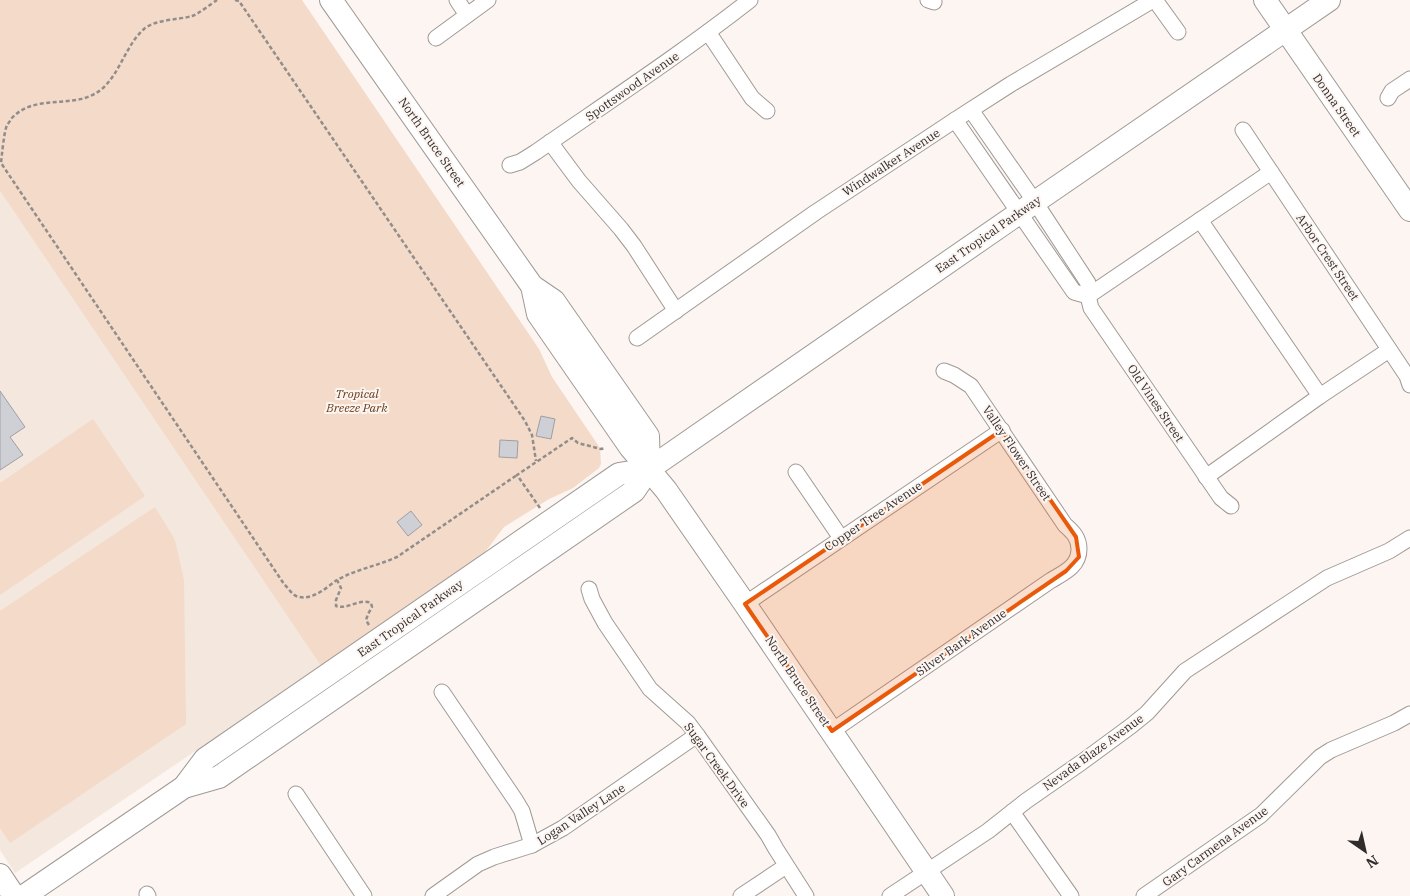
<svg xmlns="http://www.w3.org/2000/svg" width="1410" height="896" font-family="'IBM Plex Serif',serif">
<rect width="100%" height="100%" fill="#fcf5f1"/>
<polygon fill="#f4e7de" points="0,191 321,666 15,873 0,850"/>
<g fill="#f3dac9">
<polygon points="0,0 302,0 539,349 552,377 600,448 601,464 599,468 573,488 549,499 504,527 485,552 321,666 0,191"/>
<polygon points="93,419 145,496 0,595 0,483"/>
<polygon points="155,507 175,540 184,580 186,724 10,843 0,828 0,611"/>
</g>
<g fill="#ced0d6" stroke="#9d9fa5">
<polygon points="0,391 25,427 10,437 23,455 0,470"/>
<polygon points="541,416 555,419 551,439 536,436"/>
<polygon points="500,440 518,441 517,458 499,457"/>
<polygon points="411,511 422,525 408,536 397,522"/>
</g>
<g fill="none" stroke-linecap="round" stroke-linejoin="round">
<defs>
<g id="street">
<polyline points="457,0 467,15"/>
<polyline points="928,0 934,2"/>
<polyline points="1155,0 1178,32"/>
<polyline points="708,32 752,98 767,111"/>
<polyline points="436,38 488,0"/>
<polyline points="1388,98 1392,91 1410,79"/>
<polyline points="971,110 1035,202 1088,283 1088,296 1091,308 1221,498 1231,506"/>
<polyline points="955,120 1074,292 1088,296"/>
<polyline points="1243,130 1407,376 1410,385"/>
<polyline points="550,142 579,181 621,229 634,246 676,311"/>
<path d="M510 165 520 162 536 152C608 102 681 54 750 0"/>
<polyline points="1200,220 1320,396"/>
<polyline points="1088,296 1271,172"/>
<polyline points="637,338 816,212 955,120 1011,84 1153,0"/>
<polyline points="796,472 841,538"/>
<polyline points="1206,477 1320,396 1389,350"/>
<polyline points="589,589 592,599 605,623 650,689 688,723 697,735 768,835 776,849 806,896"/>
<polyline points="745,604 1002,430"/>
<polyline points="442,692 516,801 522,811 532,845"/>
<path d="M832 731 1050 581C1063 573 1079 567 1079 549 1079 538 1073 532 1065 525L971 386 954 375 944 371"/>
<polyline points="296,794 364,896"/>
<polyline points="1012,812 1071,896"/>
<polyline points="147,894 148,896"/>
<polyline points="433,896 478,864 494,857 532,845 563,828 697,735"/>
<polyline points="741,896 786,866"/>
<polyline points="890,896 988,831 1026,801 1082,762 1131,726 1147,713 1185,671 1327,578 1389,551 1410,538"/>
<polyline points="1144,896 1261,815 1320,757 1331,750 1394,723 1410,714"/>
</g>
<g id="secondary">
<polyline points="331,0 532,286 554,301 648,436 649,469"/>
<polyline points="1265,0 1410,210"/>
<polyline points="532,286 538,314 630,447 666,490 745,604 943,896"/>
<polyline points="184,787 205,759 619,474 649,469"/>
<polyline points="0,875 14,896"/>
<polyline points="24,896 184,787 219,777 634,491 649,469 1035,202 1329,0"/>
</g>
</defs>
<use href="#street" stroke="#a09a96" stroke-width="17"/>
<use href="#secondary" stroke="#a09a96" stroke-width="24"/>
<g stroke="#928d8b" stroke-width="2.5" stroke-dasharray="4 2.5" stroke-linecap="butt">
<path d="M217 0C211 4 197 15 192 16 178 20 156 19 144 29 126 45 121 71 103 88 76 112 36 91 11 119 11 120 7 125 7 125 4 132 2 154 1 163L284 584C288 588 292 594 296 596 311 602 326 588 337 580"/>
<polyline points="235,0 239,1 525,421 532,435 536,461"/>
<polyline points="540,508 517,475 572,438 578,443 601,449 605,448"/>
<path d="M369 625 366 620 368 614 372 607 371 603C359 598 348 610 336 606V600L341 588 337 580C357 569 377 566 397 557L517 475"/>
</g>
<use href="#street" stroke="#fff" stroke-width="15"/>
<use href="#secondary" stroke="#fff" stroke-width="22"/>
</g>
<path fill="#e8590c" fill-opacity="0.2" stroke="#e8590c" stroke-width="4" stroke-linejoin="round" d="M1002 430 1076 537 1079 557 1066 571 832 731 745 604Z"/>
<g text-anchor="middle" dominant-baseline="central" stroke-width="4" stroke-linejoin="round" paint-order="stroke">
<g font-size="12" fill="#2f2c2b" stroke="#fcf5f1">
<text transform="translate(632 86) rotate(-35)">Spottswood Avenue</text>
<text transform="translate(1337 105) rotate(55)">Donna Street</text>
<text transform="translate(432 142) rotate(55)">North Bruce Street</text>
<text transform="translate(891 162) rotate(-33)">Windwalker Avenue</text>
<text transform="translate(988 234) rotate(-35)">East Tropical Parkway</text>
<text transform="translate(1328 257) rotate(56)">Arbor Crest Street</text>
<text transform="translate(1156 403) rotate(56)">Old Vines Street</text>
<text transform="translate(1017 453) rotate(56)">Valley Flower Street</text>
<text transform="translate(873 516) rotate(-34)">Copper Tree Avenue</text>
<text transform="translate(410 618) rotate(-35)">East Tropical Parkway</text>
<text transform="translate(961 642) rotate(-35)">Silver Bark Avenue</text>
<text transform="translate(798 681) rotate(56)">North Bruce Street</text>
<text transform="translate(1093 752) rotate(-36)">Nevada Blaze Avenue</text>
<text transform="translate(717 765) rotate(54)">Sugar Creek Drive</text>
<text transform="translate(581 814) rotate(-33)">Logan Valley Lane</text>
<text transform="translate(1215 846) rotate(-36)">Gary Carmena Avenue</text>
</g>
<g font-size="12" font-style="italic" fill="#673b17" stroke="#fcf5f1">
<text x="357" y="393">Tropical<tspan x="357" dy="14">Breeze Park</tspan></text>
</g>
</g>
<g transform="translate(1365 851) rotate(146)" stroke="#fcf5f1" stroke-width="4" paint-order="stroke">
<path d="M0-4L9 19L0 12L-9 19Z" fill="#2f2c2b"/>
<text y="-8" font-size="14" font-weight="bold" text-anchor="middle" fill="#2f2c2b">N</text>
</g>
</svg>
